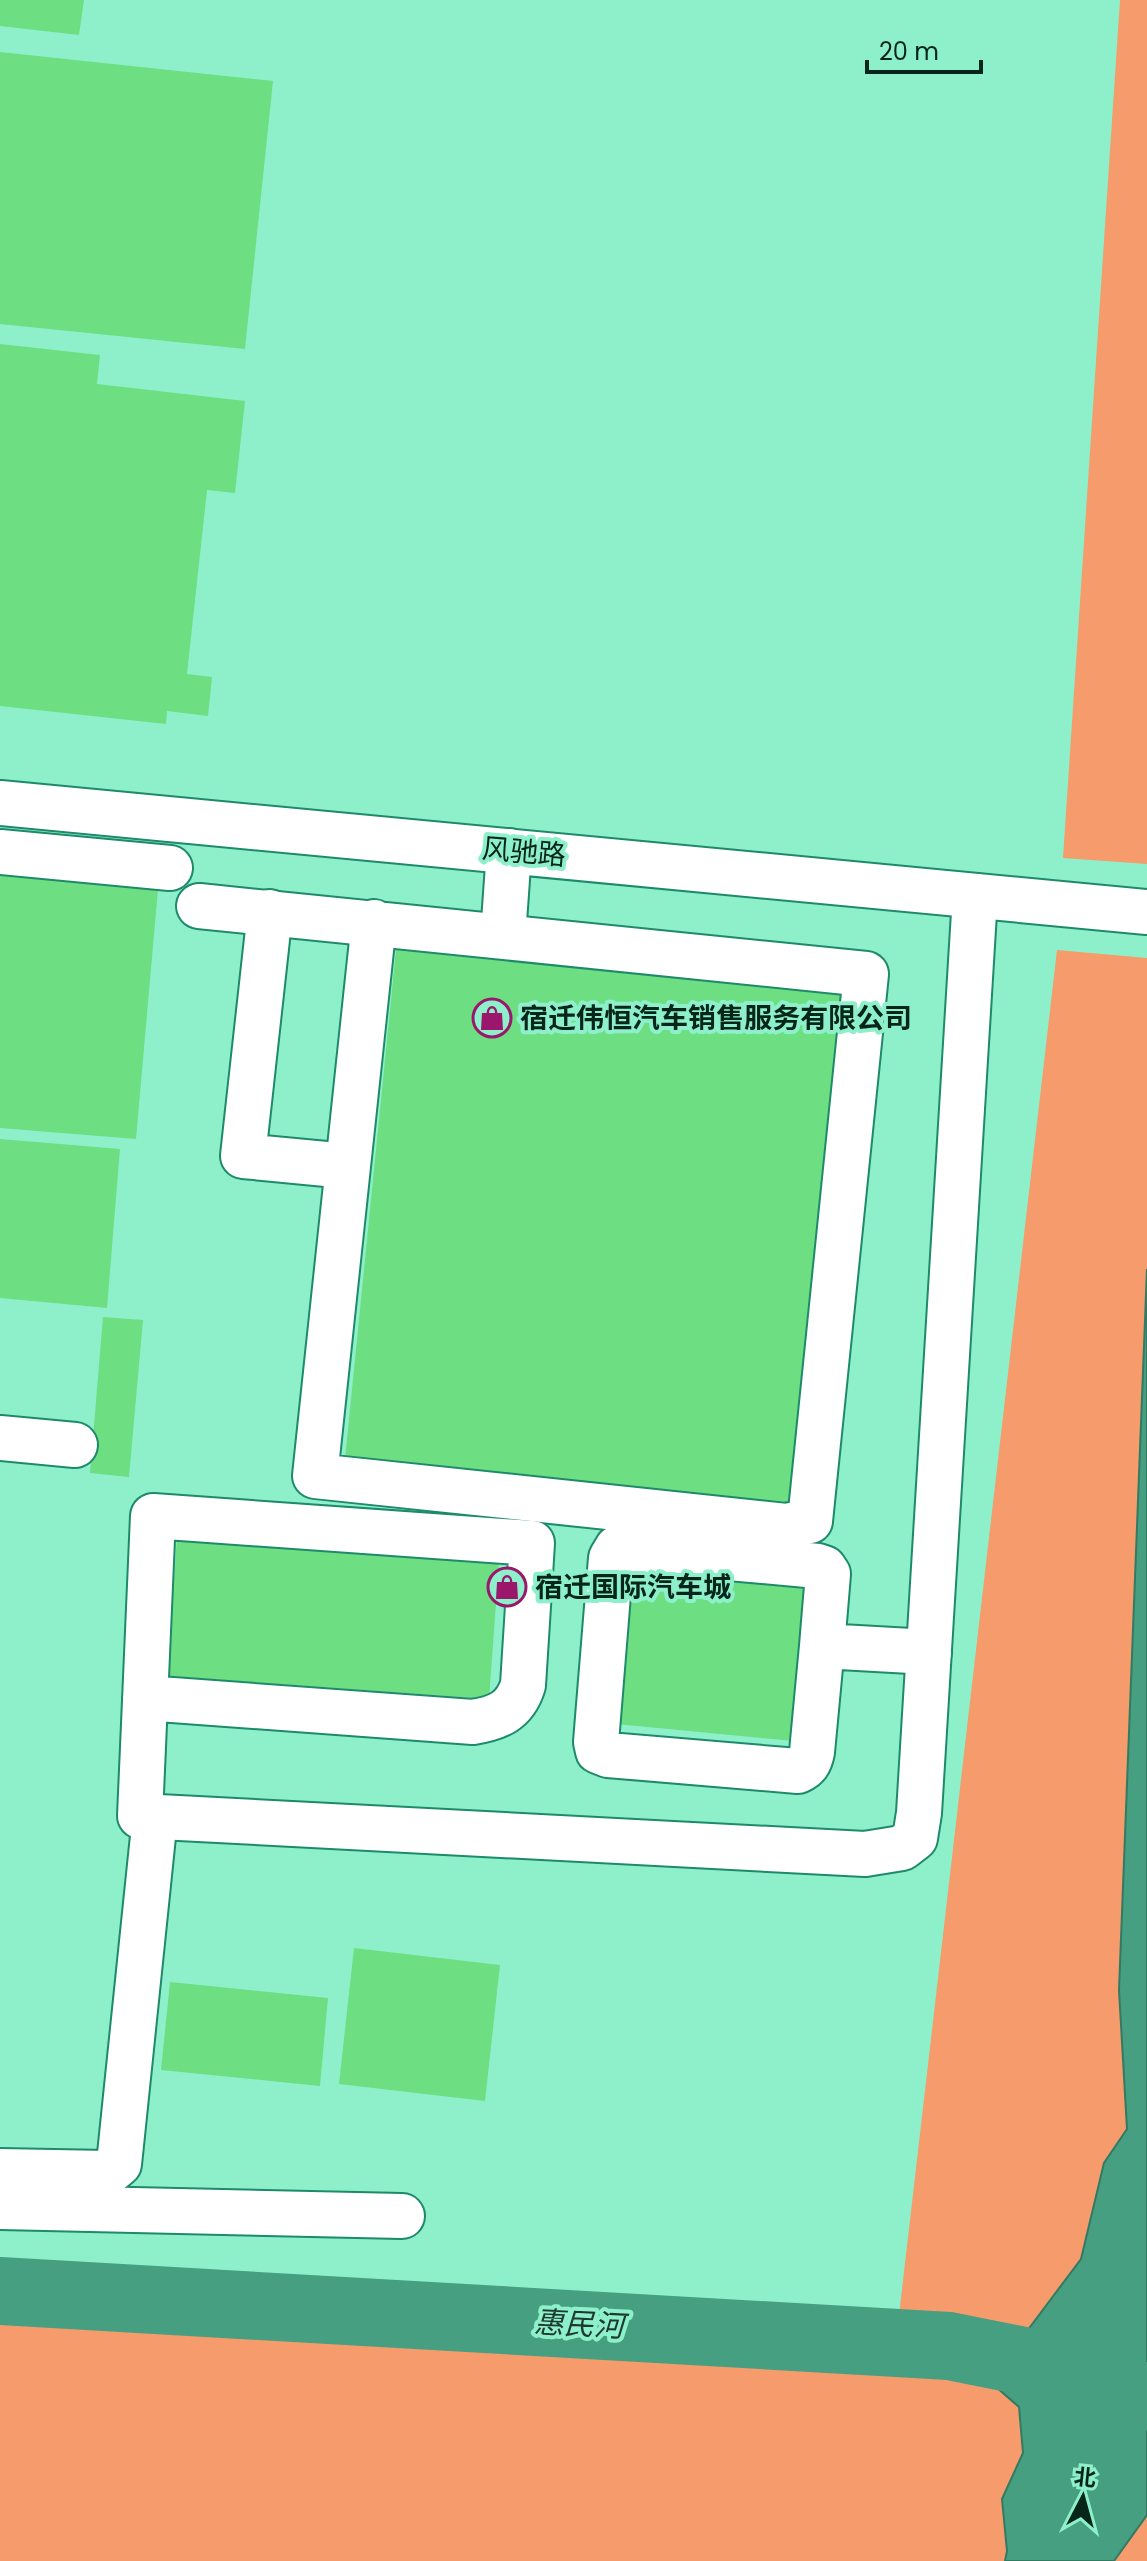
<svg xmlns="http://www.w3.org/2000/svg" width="1147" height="2561" font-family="Poppins,'Noto Sans SC',sans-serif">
<rect width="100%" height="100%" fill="#8ef0cb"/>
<g fill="#f69b6c">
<polygon points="1120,0 1147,0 1147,864 1063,858"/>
<polygon points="1057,950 1147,958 1147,2561 0,2561 0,2318 893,2367"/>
</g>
<polygon fill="#459f80" stroke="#327b62" stroke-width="2" points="1147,1269 1147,2515 1114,2561 1005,2561 1007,2551 1002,2499 1023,2453 1019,2407 949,2346 1027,2331 1081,2259 1104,2163 1127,2129 1119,1990"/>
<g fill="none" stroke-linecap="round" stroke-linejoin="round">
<polyline stroke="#459f80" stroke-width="68" points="0,2291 949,2346 1024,2361 1059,2373 1115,2401 1147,2396"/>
</g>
<g fill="#6dde81">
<polygon points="0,0 84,0 79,35 0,26"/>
<polygon points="0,52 273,81 245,349 0,324"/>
<polygon points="0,344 100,355 97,384 245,401 235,493 207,490 187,674 212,677 208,716 167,711 166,724 0,706"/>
<polygon points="0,864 159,878 136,1139 0,1128"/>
<polygon points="397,940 844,985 792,1504 345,1459"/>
<polygon points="0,1139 120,1149 107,1308 0,1298"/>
<polygon points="103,1317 143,1320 129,1477 90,1473"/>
<polygon points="177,1538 499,1562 489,1699 167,1676"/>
<polygon points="630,1558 807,1572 793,1741 616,1724"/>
<polygon points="354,1948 500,1965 485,2101 339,2084"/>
<polygon points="170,1982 328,1998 320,2086 161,2070"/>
</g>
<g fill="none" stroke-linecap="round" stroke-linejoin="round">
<defs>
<g id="minor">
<polyline points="0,803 1147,912"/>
<polyline points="0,852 170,868"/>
<polyline points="199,906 866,974 810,1521 786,1526 315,1476 374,922"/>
<polyline points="270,912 243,1156 347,1166"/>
<polyline points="503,936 509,851"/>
<polyline points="0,1438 75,1445"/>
<path d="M822 1646 812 1752C810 1762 807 1767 798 1771L608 1755 598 1751 596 1742 611 1558 617 1548 818 1566 824 1568 828 1574 822 1646 929 1652"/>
<path d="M145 1698 473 1722C498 1718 515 1711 523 1685L532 1543 153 1516 140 1816 865 1854 902 1848 915 1838 919 1813 975 896"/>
<polyline points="0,2171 108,2173 119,2164 155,1817"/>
<polyline points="0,2207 402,2216"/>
</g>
</defs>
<use href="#minor" stroke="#1d8a6a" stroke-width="48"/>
<use href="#minor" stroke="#fff" stroke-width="44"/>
</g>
<defs>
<symbol id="shop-ring" viewBox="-11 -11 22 22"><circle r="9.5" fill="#8ef0cb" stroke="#9a176b" stroke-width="1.5"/><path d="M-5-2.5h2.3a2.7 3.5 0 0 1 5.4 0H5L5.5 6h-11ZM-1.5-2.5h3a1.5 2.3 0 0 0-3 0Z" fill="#9a176b"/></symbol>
</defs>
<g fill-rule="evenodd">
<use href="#shop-ring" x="470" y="996" width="44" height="44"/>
<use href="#shop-ring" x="485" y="1565" width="44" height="44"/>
</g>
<g text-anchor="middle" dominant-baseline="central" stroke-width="8" stroke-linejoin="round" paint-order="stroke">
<g font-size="28" fill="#06261c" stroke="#8ef0cb">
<text transform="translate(524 852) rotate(5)">风驰路</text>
</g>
<g font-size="28" font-weight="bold" fill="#06261c" stroke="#8ef0cb" text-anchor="start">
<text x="520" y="1018">宿迁伟恒汽车销售服务有限公司</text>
<text x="535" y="1587">宿迁国际汽车城</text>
</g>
<g font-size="30" font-style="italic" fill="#1e3a30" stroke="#8ef0cb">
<text transform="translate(579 2324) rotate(3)">惠民河</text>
</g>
</g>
<g transform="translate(1083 2497) rotate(6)" stroke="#8ef0cb" stroke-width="6" paint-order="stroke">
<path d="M0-6L14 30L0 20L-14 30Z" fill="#06261c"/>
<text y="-12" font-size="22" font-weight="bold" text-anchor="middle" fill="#06261c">北</text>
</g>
<path d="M867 60v12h114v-12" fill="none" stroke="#06261c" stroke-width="4"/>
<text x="879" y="60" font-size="24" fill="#06261c" stroke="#8ef0cb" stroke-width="6" paint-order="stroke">20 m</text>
</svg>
